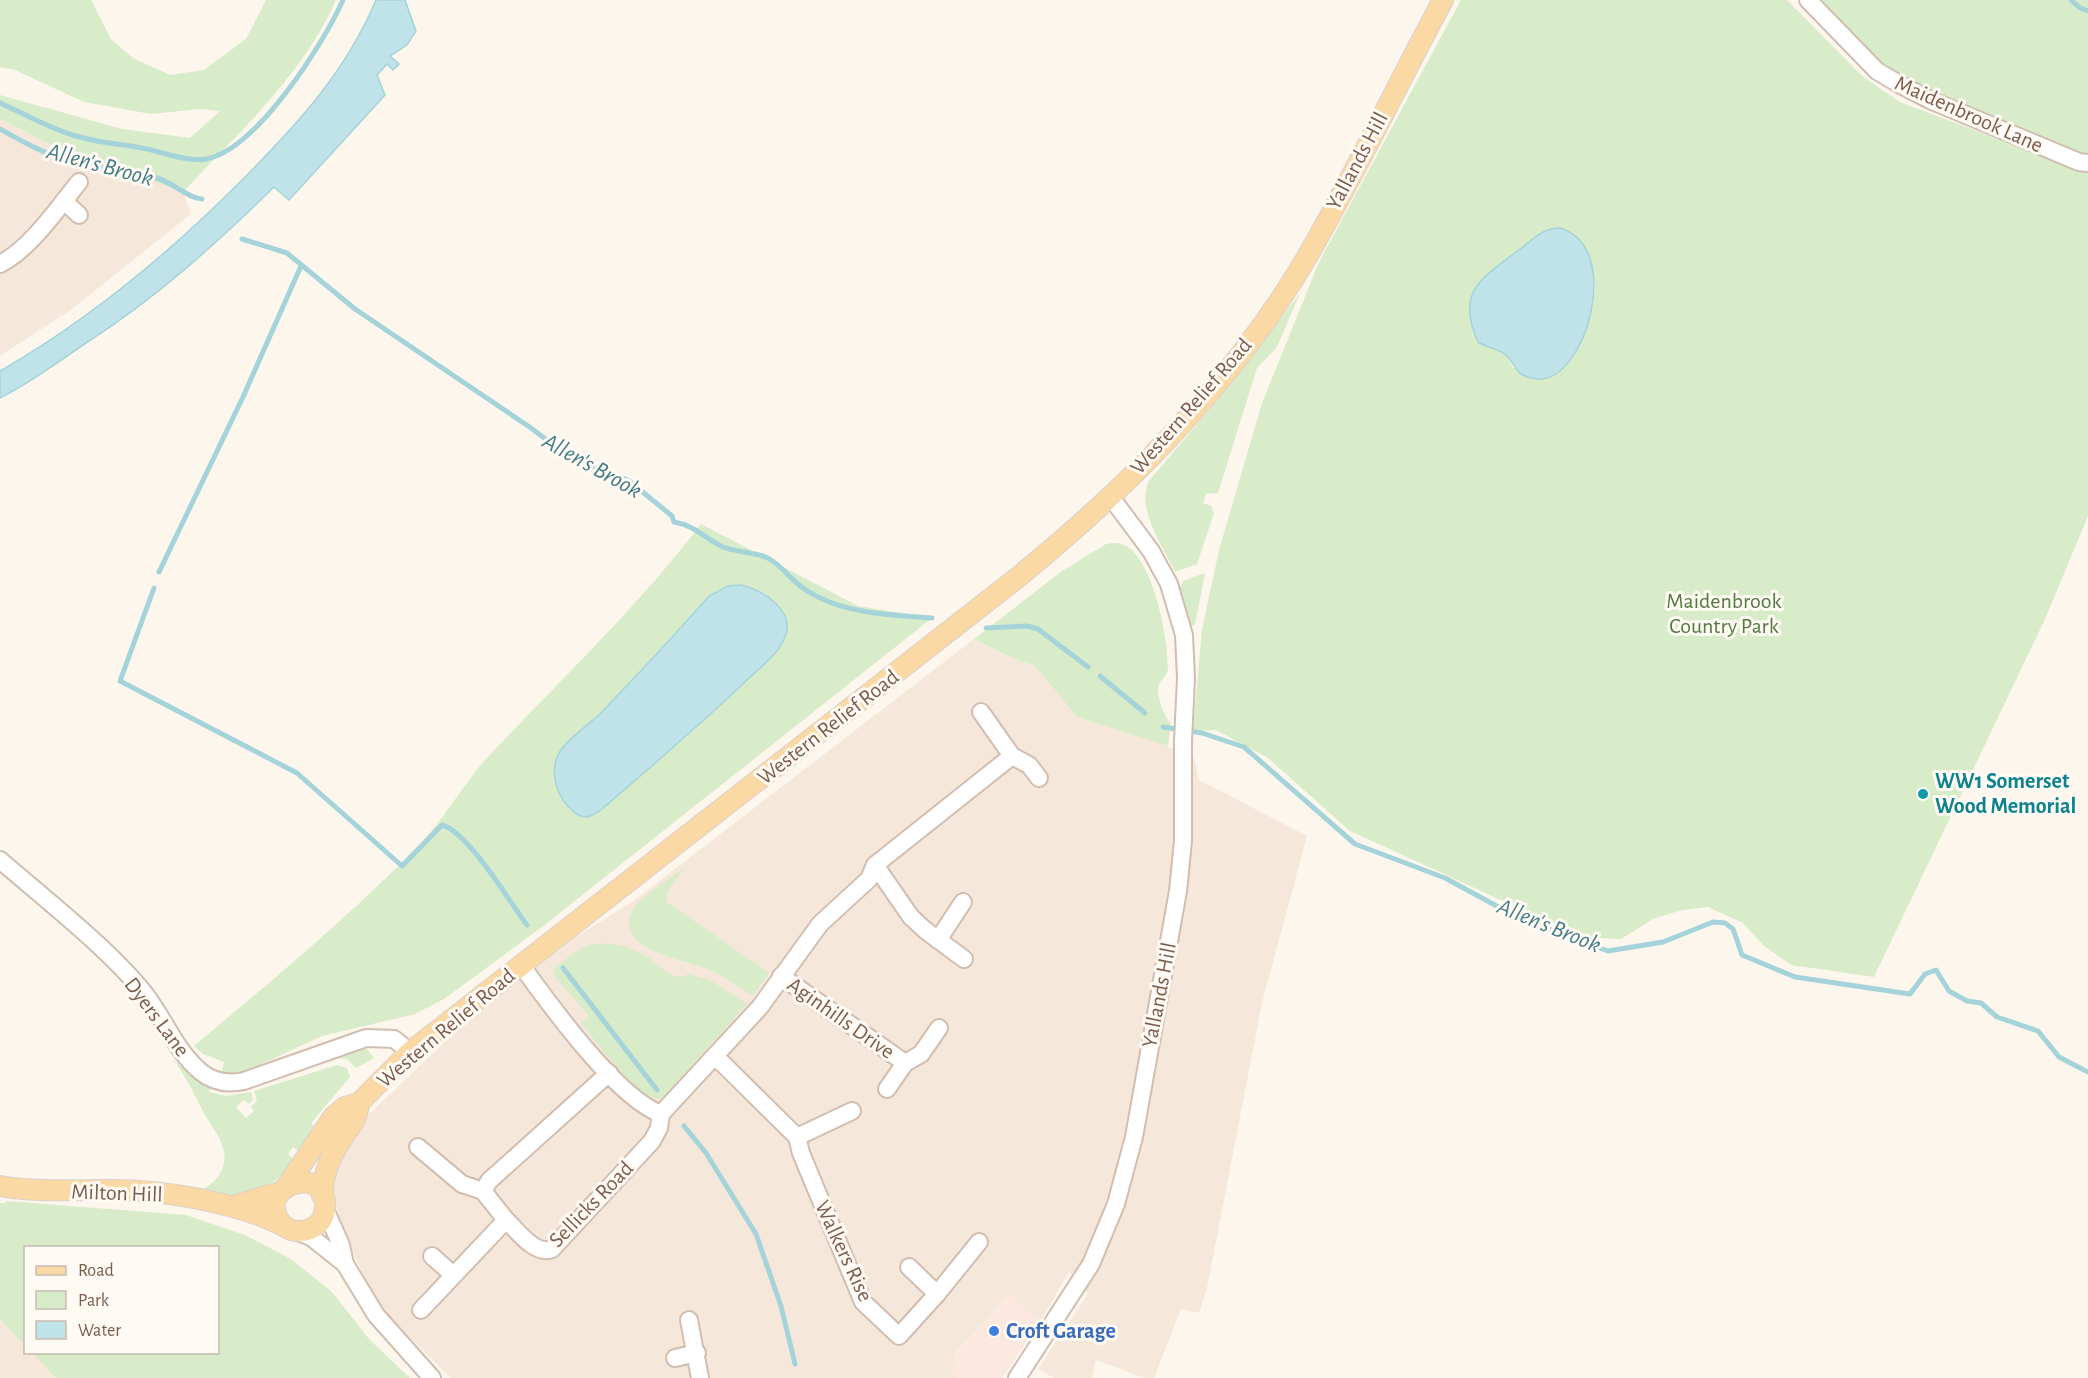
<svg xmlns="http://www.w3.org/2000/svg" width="2088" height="1378" font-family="'Alegreya Sans',sans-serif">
<rect width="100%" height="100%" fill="#fdf6ec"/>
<g fill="#f5e8da">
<polygon points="0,119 55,147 183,192 191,214 72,309 0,356"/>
<polygon points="974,639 1017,660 1034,665 1077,717 1162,744 1194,758 1199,780 1307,836 1262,1003 1207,1288 1199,1313 1181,1309 1154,1378 1144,1378 1096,1360 1092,1378 1054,1378 1038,1369 1088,1294 1069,1272 1040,1322 1009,1295 954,1355 959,1363 950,1372 956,1378 451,1378 383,1311 359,1266 343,1229 332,1191 335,1168 362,1121 472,1016 577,936 632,902"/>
<polygon points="0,1319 25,1346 26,1352 32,1353 56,1378 0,1378"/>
</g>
<polygon fill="#fde8e0" points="1010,1294 1040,1322 1002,1378 956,1378 950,1372 959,1363 954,1356"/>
<g fill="#d8ecc9" fill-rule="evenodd">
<path d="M0 0H91L111 39 133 58 170 75 204 70 246 39 266 0H336C303 75 238 133 183 192L55 147 0 119V95L122 129 190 138 220 111 200 109 151 114 84 102 15 70 0 67Z"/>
<path d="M1461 0H1787L1862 76 1900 102 2088 173V516L2045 619 1874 977 1791 965 1763 945 1743 923 1708 907 1682 910 1653 919 1621 939 1598 938 1551 923 1350 831 1268 758 1216 730 1193 731 1202 630 1219 550 1262 403 1319 262ZM1529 241 1582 243C1607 284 1591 329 1565 366L1513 368 1505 353 1478 342 1472 328 1470 306Z"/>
<polygon points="1820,0 2088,0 2088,156 1926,92 1887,70 1854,39"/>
<path d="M1300 293 1277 347 1257 368 1218 493 1206 494 1203 503 1211 506 1214 513 1197 564 1175 572C1163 546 1137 511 1148 482L1228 388Z"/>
<path d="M701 524 858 606 932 618 542 927 444 999 415 1014 322 1036 240 1074 222 1072 224 1062 203 1054 194 1046C270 982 348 918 417 847 445 819 462 785 487 758 559 681 637 608 701 524ZM700 607 745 682 691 733 602 809C593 816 585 821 574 812 558 799 549 775 558 755 563 743 589 724 600 714 633 679 665 642 700 607Z"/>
<path d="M1106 544C1112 543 1118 542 1124 545 1154 559 1168 639 1168 669 1167 678 1158 680 1158 689 1158 699 1164 717 1171 723L1168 746 1077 717 1034 665 1017 660 974 639 1062 571Z"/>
<polygon points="1202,574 1205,574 1195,624 1191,627 1180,588 1183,581"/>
<path d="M685 867 667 892V902L769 973 753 996C737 986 723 975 705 968 685 960 613 950 632 911 640 896 671 878 685 867Z"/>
<path d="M594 944C616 942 635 948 653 961 663 969 668 976 682 977L688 974 710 980 747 1004 662 1099C639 1102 596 1041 581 1023L589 1016 556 978 553 969 581 948Z"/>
<polygon points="362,1049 367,1049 374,1058 356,1068 347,1059 331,1058"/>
<path d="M172 1058 189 1074 211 1085 209 1092 225 1096 251 1092 253 1100 249 1104 244 1100 236 1107 246 1118 254 1111 251 1107 257 1100 254 1091 337 1065 347 1068 350 1077 311 1123 318 1130 302 1153 293 1147 288 1154 296 1161C271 1192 236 1201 197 1191 215 1186 229 1168 223 1148 220 1136 211 1125 205 1115 194 1094 186 1076 172 1058Z"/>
<polygon points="6,1201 186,1215 245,1235 291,1259 332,1292 369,1339 410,1378 56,1378 32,1353 218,1352 218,1248 26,1248 25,1346 0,1319 0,1203 6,1203"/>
</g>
<g fill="#bfe3e8" stroke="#a5d3da" stroke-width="1.5">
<path d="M376 0H405L416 31 407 45 390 56 399 64 393 70 387 64 377 75 385 95 289 200 274 187C217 243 156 298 89 341 59 361 32 382 0 398V371C89 320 166 256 238 184 294 128 345 74 376 0Z"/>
<path d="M1560 228C1624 247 1586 382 1538 379 1511 377 1517 361 1503 353 1495 348 1486 347 1478 342 1454 289 1485 277 1520 249 1534 239 1542 228 1560 228Z"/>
<path d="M741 585C762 590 796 610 785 637 779 654 758 669 746 681 699 726 651 767 602 809 593 816 585 821 574 812 558 799 549 775 558 755 563 743 589 724 600 714 637 675 674 636 709 596L728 586Z"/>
</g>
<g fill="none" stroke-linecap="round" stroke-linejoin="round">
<g stroke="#a5d3da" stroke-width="5">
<polyline points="2071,0 2080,8 2088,11"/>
<path d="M0 103C25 114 49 128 76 136 98 143 124 144 147 149 165 153 188 162 206 159 256 150 323 45 343 0"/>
<path d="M0 129C23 142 46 155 71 161 100 168 129 171 157 178 174 183 187 198 202 199"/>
<path d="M242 239 287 253 355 309 531 428 570 458 628 480 672 516 674 522C695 525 705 539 723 547 736 552 750 552 763 556 778 561 790 579 803 588 840 614 889 615 932 618"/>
<polyline points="159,572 243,397 301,266"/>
<path d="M154 588 120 681 297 773 402 866 442 825C468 832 509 901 527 925"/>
<polyline points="986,628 1027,626 1038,629 1088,667"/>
<polyline points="1100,676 1145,713"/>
<polyline points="1163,727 1202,733 1244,747 1355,844 1445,878 1517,917 1608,951 1663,942 1713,922 1725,923 1733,929 1742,955 1795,977 1910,994 1925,974 1936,970 1949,991 1967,1001 1981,1003 1997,1017 2038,1031 2059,1057 2088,1072"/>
<polyline points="563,968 657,1090"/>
<polyline points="684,1126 706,1153 756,1234 781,1306 795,1364"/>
</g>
<defs>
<g id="minor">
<polyline points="1808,0 1877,71 1899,84 1930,100 2079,162 2088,163"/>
<polyline points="64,201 79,215"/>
<path d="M0 264C30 249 58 208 79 182"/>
<polyline points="981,712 1012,756"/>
<path d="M0 860C45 899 108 948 145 994 165 1020 175 1050 201 1072 213 1082 229 1084 244 1081L366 1038 394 1039 410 1052"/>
<polyline points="875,865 911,917 925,930 964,959"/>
<polyline points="938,940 963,902"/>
<path d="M521 965C550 1005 617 1098 661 1114"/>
<polyline points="781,976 905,1063 921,1054 939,1028"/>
<polyline points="716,1057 797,1137 852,1111"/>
<polyline points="887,1089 905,1063"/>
<polyline points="797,1137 801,1153 863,1302 899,1336 937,1294 979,1242"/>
<polyline points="418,1147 462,1184 483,1191"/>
<polyline points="325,1209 341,1245 345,1264 376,1315 432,1378"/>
<path d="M506 1220C517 1230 535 1256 552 1249L652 1141 659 1128 661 1114 760 1007 820 924 869 879 875 865 1012 756 1029 765 1039 778"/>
<polyline points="298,1232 311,1237 345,1264"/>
<polyline points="432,1256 453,1275"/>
<polyline points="909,1267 937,1294"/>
<polyline points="421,1310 506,1220 483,1191 489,1181 609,1073"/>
<polyline points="689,1320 700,1378"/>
<polyline points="675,1358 697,1353"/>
<polyline points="1017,1378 1091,1264 1116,1204 1134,1137 1178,891 1183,841 1183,741 1186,678 1184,635 1169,584 1151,551 1110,496"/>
</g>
<g id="major">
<path d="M0 1186C35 1192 70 1190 105 1190 161 1189 242 1202 291 1230 307 1234 324 1226 325 1208 329 1160 246 1188 285 1227"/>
<path d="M287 1186 334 1116 345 1107 359 1103 410 1052 1012 582C1125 491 1233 383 1307 257 1355 174 1397 85 1443 0"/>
<path d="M322 1195C323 1176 328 1161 338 1145 347 1130 358 1121 359 1103"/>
<polyline points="233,1206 280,1192"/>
</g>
</defs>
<use href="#minor" stroke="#d1beb0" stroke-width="20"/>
<use href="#major" stroke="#dad1cd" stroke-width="22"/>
<use href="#minor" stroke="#fff" stroke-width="16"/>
<use href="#major" stroke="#fbd9a5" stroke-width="20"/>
</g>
<circle fill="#0f9aa8" stroke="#fffaf3" stroke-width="2" cx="1923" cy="794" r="6"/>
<circle fill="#3f7fe0" stroke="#fffaf3" stroke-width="2" cx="994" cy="1331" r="6"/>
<g text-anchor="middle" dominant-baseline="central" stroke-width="6" stroke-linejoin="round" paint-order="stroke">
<g font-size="22" fill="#7a5c4d" stroke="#fffaf3">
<text transform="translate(1969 114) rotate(24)">Maidenbrook Lane</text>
<text transform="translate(1357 161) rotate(-62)">Yallands Hill</text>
<text transform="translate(1191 406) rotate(-49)">Western Relief Road</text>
<text transform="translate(828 727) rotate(-38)">Western Relief Road</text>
<text transform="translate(1159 995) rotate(-79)">Yallands Hill</text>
<text transform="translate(157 1017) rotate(53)">Dyers Lane</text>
<text transform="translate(841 1018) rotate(35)">Aginhills Drive</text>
<text transform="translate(446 1028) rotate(-40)">Western Relief Road</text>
<text transform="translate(117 1193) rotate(2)">Milton Hill</text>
<text transform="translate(591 1204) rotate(-46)">Sellicks Road</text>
<text transform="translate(844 1251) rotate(65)">Walkers Rise</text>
</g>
<g font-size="22" fill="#537a41" stroke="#fffaf3">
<text x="1724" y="601">Maidenbrook<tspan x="1724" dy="25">Country Park</tspan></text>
</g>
<g font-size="22" font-weight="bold" fill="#0d838f" stroke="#fffaf3" text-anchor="start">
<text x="1935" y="781">WW1 Somerset<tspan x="1935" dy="25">Wood Memorial</tspan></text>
</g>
<g font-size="22" font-weight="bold" fill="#366cbe" stroke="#fffaf3" text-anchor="start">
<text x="1006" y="1331">Croft Garage</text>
</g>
<g font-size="24" font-style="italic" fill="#437c86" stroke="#fffaf3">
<text transform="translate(100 165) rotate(15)">Allen's Brook</text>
<text transform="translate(592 466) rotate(29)">Allen's Brook</text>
<text transform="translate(1549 926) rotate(22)">Allen's Brook</text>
</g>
</g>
<rect x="24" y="1246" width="195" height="108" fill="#fffaf3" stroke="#cabbb1" stroke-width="1.5"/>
<rect x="36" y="1266" width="30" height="9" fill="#fbd9a5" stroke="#cabbb1" stroke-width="1.5"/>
<text x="78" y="1276" font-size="18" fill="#7a5c4d">Road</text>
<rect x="36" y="1291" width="30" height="18" fill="#d8ecc9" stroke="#cabbb1" stroke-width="1.5"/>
<text x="78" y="1306" font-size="18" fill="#7a5c4d">Park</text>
<rect x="36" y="1321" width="30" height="18" fill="#bfe3e8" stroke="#cabbb1" stroke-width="1.5"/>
<text x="78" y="1336" font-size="18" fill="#7a5c4d">Water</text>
</svg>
